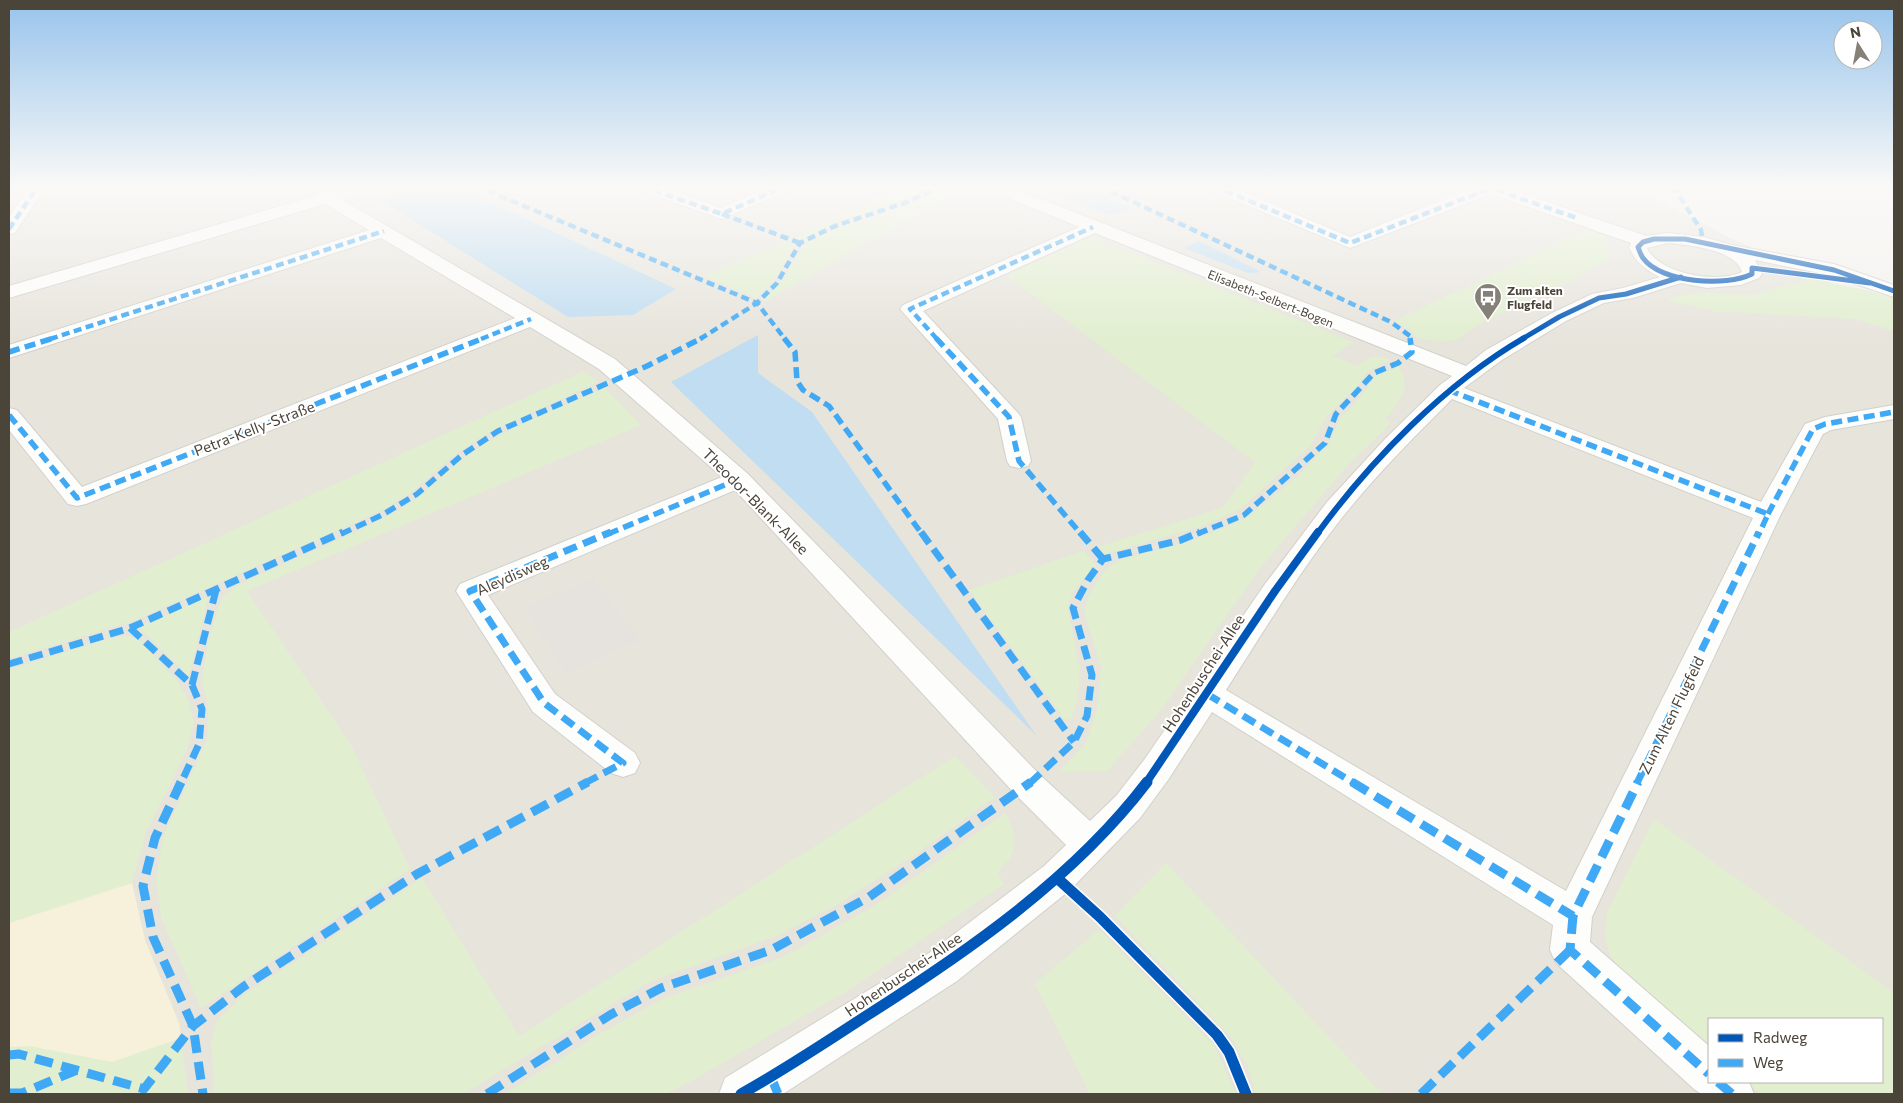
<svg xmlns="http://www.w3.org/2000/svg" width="1903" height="1103" font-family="Commissioner,sans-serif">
<rect width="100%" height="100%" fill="#f4f2ee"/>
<path fill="#e7e4dc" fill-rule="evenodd" d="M9 186H1632L1730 238 1882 305 1894 311V1094H9ZM1709 1019H1882V1082H1709Z"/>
<polygon fill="#e6e2de" points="593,578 640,640 567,674 524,608"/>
<g fill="#e1eecf">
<path d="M908 186H935C891 206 844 220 800 240L792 238Z"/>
<polygon points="948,186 966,187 764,302 762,300 780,284 805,244 838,227 874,217"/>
<polygon points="1632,186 1727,186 1723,189 1687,187 1659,199"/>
<path d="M1588 229 1607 237C1604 245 1609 252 1607 260L1572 280 1529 299 1476 326 1458 339 1445 342 1417 338 1409 329 1394 321Z"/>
<path d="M1091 237 1353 342 1333 356 1357 366C1370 358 1376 352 1390 360L1368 371 1357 387 1327 416 1310 446 1239 510 1203 526 1104 554 1098 547 1224 507 1255 462 1006 275Z"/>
<polygon points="785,241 796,244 774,280 756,298 704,276"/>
<polygon points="1806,278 1866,290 1894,298 1894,331 1855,319 1715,311 1666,300 1687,294 1700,293 1751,295 1771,290 1779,286 1807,282"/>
<path d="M1398 367C1413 384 1399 403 1386 418L1390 424 1346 467 1260 568 1160 711 1107 771H1059L1085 745 1097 710 1101 667 1084 612 1089 595 1105 570 1121 559 1192 541 1246 518 1298 476 1328 444 1340 418 1354 405 1377 374Z"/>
<polygon points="584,371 599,382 491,431 454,455 411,493 383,510 136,620 9,659 9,632"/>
<path d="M605 388 641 425 247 591 351 745 410 869 201 1008 162 920 156 879 163 837 207 740 208 704 201 681 209 638 221 600 232 589 248 580C296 558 346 538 393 513 420 499 441 475 465 457 507 427 557 408 605 388Z"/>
<polygon points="1084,551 1096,565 1072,593 1068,609 1080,669 1077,702 1071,720 1064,719 969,590"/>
<polygon points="209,596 189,676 138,627"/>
<polygon points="126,636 137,638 176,679 188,699 194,723 187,750 146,832 132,883 145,940 179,1023 188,1094 9,1094 9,670 110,638"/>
<polygon points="955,756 995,797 913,856 835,906 774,937 649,982 463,1094 213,1094 214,1080 211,1042 216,1022 245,994 422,878 519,1036"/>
<path d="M1005 813C1013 827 1019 843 1010 858 1006 864 1000 867 998 874L1004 884 847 991 686 1084 665 1094H505L599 1034 664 998 783 957 877 904Z"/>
<polygon points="1654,819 1894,993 1894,1094 1761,1094 1746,1082 1882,1082 1882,1019 1709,1019 1709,1051 1632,986 1611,957 1605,938 1607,913"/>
<polygon points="1166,863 1382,1094 1256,1094 1247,1064 1229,1035 1115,916"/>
<polygon points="1099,929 1214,1045 1236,1094 1090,1094 1035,984"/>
</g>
<polygon fill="#f7f0da" points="132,883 145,940 179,1023 181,1038 112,1062 29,1046 9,1047 9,923"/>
<g fill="#c0ddf1">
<polygon points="423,186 456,186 676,289 633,315 568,317 380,200"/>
<polygon points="1033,186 1083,186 1126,205 1130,207 1130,210 1108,215"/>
<polygon points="1199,241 1259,271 1257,273 1248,273 1184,248"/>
<polygon points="758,335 758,373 812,412 1036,735 671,382"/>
</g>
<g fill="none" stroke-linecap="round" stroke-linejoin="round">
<defs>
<g id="street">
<polygon points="30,186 46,186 15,233 9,234 9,217"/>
<path d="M316 186H332L333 191 348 186H375L373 189 341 199 615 359 748 474 1040 775 1090 821 1116 796 1144 760 1265 584 1327 502 1385 439 1440 385 1452 376 1095 233 923 311 1017 412 1021 417 1031 461 1028 466 1019 468 1010 466 1007 461 998 419 900 309 903 305 1079 227 986 189 984 186H1008L1466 366 1486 350 1552 313 1592 294 1623 288 1660 277C1645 270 1636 263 1629 247L1631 243 1491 194 1350 248 1208 189 1206 186H1229L1350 237 1477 186H1502L1646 236 1668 233 1704 237 1731 245 1834 264 1894 285V297L1829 275 1755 260 1762 274 1759 278 1741 285 1707 288 1681 283 1633 298 1604 303 1566 321 1502 360 1464 388 1761 502 1805 424 1825 417 1894 405V419L1831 430 1823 434 1781 514 1592 917 1590 942 1709 1046V1082H1749L1754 1094H1701L1694 1089 1556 963 1550 950 1553 925 1212 712 1168 780 1140 818 1070 890 957 981 783 1094H719L725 1078 929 953 1044 866 1066 845 1016 795 735 490 488 595 555 694 635 753 640 763 635 773 623 777 611 773 533 712 456 591 460 584 722 477 599 369 530 327 86 504 77 506 68 504 9 430V408L17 410 82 487 515 318 381 238 9 358V345L369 230 325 204 9 298V286L318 195ZM1668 243C1688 245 1735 249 1742 272 1718 284 1659 274 1647 248ZM1452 399 1753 518 1566 891 1226 690C1264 631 1301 569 1345 514 1378 473 1415 436 1452 399Z"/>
<polygon points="634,186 659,186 721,208 770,186 793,186 791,189 722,219 636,189"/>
</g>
</defs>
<use href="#street" stroke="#d2d0cb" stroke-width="2"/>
<use href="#street" fill="#fdfdfc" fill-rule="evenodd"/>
<g stroke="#3fa9f5" stroke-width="4.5" stroke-dasharray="8 4.5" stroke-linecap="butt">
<polyline points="476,186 757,303 777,283 800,243 835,226 907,202 942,186"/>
<polyline points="642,186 722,214 785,186"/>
<polyline points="1099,186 1391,322 1410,336 1410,339"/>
<polyline points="1214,186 1350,243 1491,188"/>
<polyline points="1485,186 1577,218"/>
<polyline points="1673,186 1701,230 1703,242"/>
<polyline points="722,214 800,243"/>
<polyline points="9,229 38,186"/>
<polyline points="50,339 384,231"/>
<polyline points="481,339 531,319"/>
<polyline points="700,339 757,303 785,339"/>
<polyline points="937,339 910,309 1093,227"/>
</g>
<g stroke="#3fa9f5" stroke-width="5.5" stroke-dasharray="11 5.5" stroke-linecap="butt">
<polyline points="784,338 795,352 797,381 803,390 829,406 922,534"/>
<polyline points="936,338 1009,417 1019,461 1081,534"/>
<polyline points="9,352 54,338"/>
<polyline points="1448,390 1768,514 1759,534"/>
<polyline points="9,415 77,498 484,338"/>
<polyline points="1768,514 1813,429 1825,424 1894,412"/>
<polyline points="341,534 382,515 417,494 462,455 498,431 647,366 702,338"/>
<polyline points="608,534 739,479"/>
<polyline points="1197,534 1244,515 1325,443 1336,414 1374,373 1398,363 1412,352 1410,338"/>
</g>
<g stroke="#3fa9f5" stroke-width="7" stroke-dasharray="14 7" stroke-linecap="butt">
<polyline points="921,532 1074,742"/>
<polyline points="1080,532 1103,559"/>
<polyline points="130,628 192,685 202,709 199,744 181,783"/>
<polyline points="9,664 130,628 343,532"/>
<polyline points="192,685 216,590"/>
<polyline points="1207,694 1354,783"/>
<polyline points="585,783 623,763 544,703 470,591 611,532"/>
<polyline points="1030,783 1074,742 1087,716 1092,675 1073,608 1088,580 1103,559 1181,540 1200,532"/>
<polyline points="1637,783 1759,532"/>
</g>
<g stroke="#3fa9f5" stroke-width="9" stroke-dasharray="18 9" stroke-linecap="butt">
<polyline points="181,782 155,838 143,886 153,937 193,1026 203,1094"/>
<polyline points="1352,782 1573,916 1638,782"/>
<polyline points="1573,916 1570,950 1709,1074"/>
<polyline points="9,1055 19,1054 144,1089 193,1026 243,987 417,874 588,782"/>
<polyline points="771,1077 778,1094"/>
<polyline points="1718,1082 1732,1094"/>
<polyline points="9,1093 22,1093 77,1070"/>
<polyline points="487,1094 610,1015 661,988 771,950 869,897 1031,782"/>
<polyline points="1421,1094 1570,950"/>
</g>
<defs>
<g id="cycleway-far3">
<path d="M1870 283 1752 268V274C1726 287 1661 283 1643 258 1641 255 1639 250 1638 247L1643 242 1654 239H1685L1834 270 1894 291"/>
<polyline points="1522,339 1559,317 1599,298 1626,294 1681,277"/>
</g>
<path id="cycleway-far2" d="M1317 534C1371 460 1445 384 1524 338"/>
<polyline id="cycleway-far1" points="1146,783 1275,591 1318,532"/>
<g id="cycleway">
<polyline points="1057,878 1100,917 1217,1035 1229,1052 1246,1094"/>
<path d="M741 1094C784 1070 825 1043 866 1016 967 952 1074 878 1147 782"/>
</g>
</defs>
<use href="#cycleway-far3" stroke="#fff" stroke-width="7"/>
<use href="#cycleway-far2" stroke="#fff" stroke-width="9"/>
<use href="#cycleway-far1" stroke="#fff" stroke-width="11"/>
<use href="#cycleway" stroke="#fff" stroke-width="14"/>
<use href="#cycleway-far3" stroke="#0057b8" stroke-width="5"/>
<use href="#cycleway-far2" stroke="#0057b8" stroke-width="6"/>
<use href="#cycleway-far1" stroke="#0057b8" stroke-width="8"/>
<use href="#cycleway" stroke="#0057b8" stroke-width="11"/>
</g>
<linearGradient id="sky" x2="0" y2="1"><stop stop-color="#98c4ec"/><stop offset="0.55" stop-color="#faf9f7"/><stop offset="1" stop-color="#faf9f7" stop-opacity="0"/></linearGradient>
<rect width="1903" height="341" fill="url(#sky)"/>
<defs>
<symbol id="bus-pin" viewBox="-11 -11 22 30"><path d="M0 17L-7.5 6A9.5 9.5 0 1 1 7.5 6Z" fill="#868178" stroke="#fff"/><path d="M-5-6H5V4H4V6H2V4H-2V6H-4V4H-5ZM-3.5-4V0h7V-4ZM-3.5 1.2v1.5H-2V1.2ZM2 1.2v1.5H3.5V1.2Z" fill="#fff"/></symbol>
</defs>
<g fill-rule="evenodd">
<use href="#bus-pin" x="1472" y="281" width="32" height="43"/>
</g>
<g text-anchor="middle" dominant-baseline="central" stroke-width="4" stroke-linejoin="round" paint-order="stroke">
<g font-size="12" font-weight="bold" fill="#4b4439" stroke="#fff" text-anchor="start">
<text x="1507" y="290">Zum alten<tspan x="1507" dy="14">Flugfeld</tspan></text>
</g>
<g font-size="12" fill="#4b4439" stroke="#fff">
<text transform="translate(1271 298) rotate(22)">Elisabeth-Selbert-Bogen</text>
</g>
<g font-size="15" fill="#4b4439" stroke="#fff">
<text transform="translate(254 428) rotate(-21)">Petra-Kelly-Straße</text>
<text transform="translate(756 501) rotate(45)">Theodor-Blank-Allee</text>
<text transform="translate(512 575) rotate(-24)">Aleydisweg</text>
<text transform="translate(1203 673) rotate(-57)">Hohenbuschei-Allee</text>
<text transform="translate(1671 715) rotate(-64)">Zum Alten Flugfeld</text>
<text transform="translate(903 974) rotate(-34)">Hohenbuschei-Allee</text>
</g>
</g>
<rect width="1903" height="1103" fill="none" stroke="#4b4439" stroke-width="20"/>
<rect x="1708" y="1018" width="175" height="65" fill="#ffffff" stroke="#b7b4b0"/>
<rect x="1718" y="1034" width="25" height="8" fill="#0057b8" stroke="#b7b4b0"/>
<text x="1753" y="1043" font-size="15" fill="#4b4439">Radweg</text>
<rect x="1718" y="1059" width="25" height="8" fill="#3fa9f5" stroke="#b7b4b0"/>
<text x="1753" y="1068" font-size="15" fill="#4b4439">Weg</text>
<g transform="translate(1858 45) rotate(349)"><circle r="24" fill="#ffffff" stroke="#b7b4b0"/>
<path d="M0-4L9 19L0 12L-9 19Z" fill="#868178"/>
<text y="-8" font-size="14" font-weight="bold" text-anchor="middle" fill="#4b4439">N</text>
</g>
</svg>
